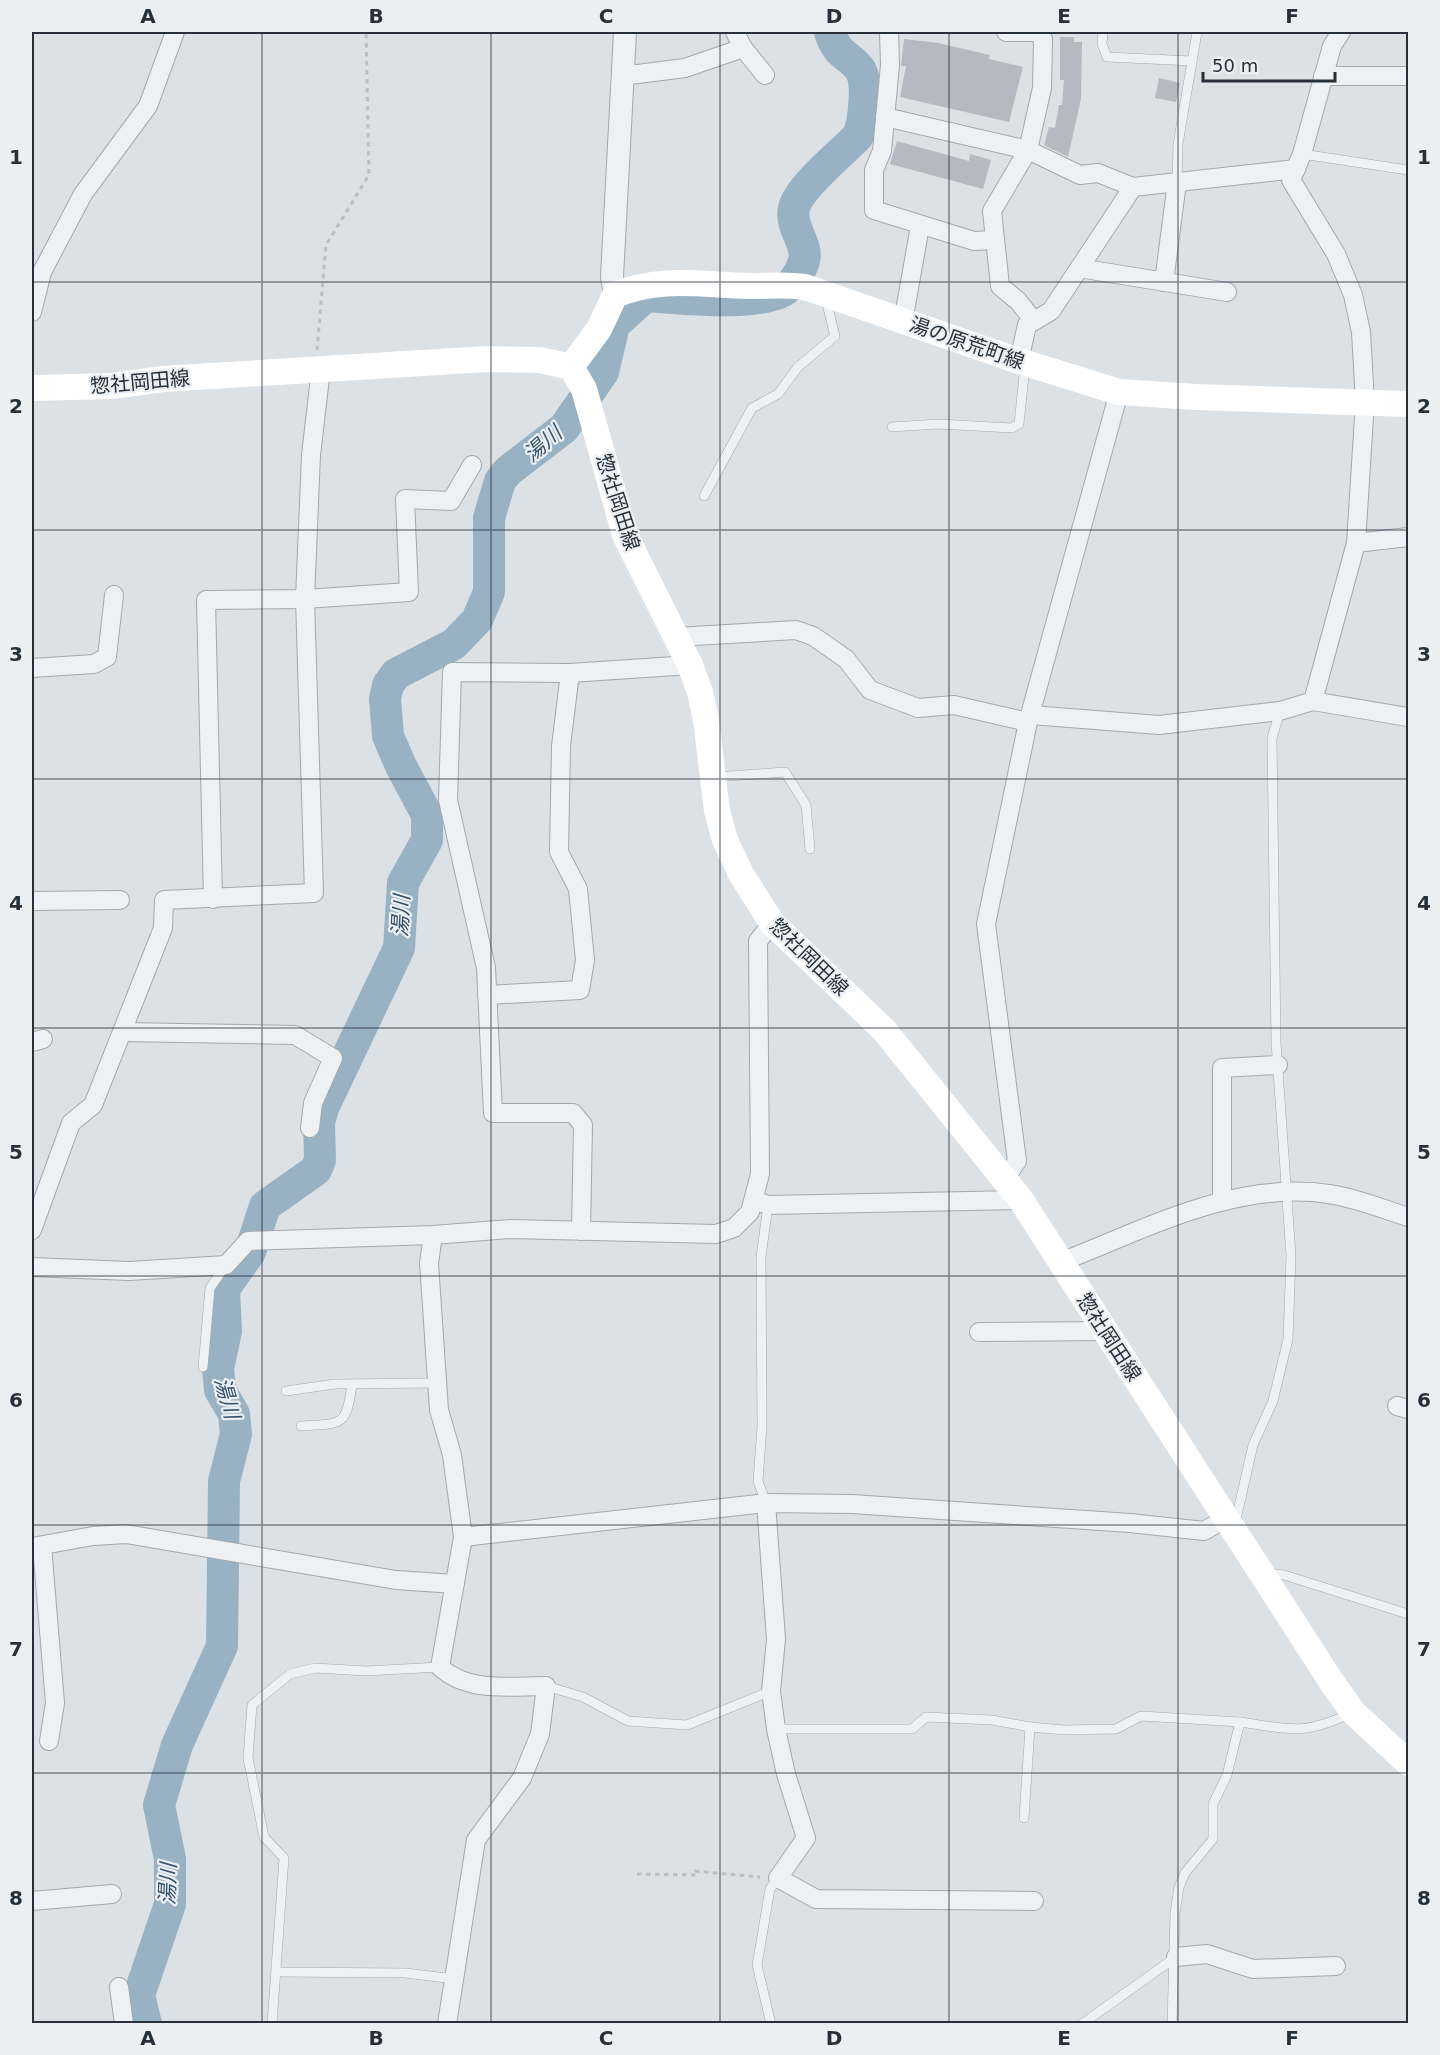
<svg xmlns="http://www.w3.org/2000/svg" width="1440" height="2055" font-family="'DejaVu Sans','Noto Sans JP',sans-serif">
<rect width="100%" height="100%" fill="#dce1e5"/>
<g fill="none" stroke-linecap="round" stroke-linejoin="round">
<path stroke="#99b2c3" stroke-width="32" d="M146 2024 139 1995 170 1904V1859L159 1805 177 1745 222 1646 224 1481 236 1434 234 1414 220 1390 218 1369 226 1331 224 1289 250 1252 265 1206 316 1170 320 1160 319 1123 323 1108 399 948 403 883 427 840V815L401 766 388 736 385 699 388 685 396 674 454 644 477 620 489 592V518L500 481 508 471 564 428 603 372 614 325 646 296C679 298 756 307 783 291 792 286 801 271 804 261 809 244 789 227 794 208 799 187 842 153 858 136 864 122 868 85 861 71 850 54 838 58 830 32"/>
</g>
<g fill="#b4bac1">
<polygon points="1060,37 1074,37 1074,42 1082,42 1081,99 1068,157 1044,145 1049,127 1055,128 1059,105 1062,105 1064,80 1060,80"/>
<polygon points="904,39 938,43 990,55 989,59 1023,67 1009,122 900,97 906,66 901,66"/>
<polygon points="1159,78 1180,83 1176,102 1155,98"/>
<polygon points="897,141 969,161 970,154 991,160 983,189 890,164"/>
</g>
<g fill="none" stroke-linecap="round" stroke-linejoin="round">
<defs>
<g id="service">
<polyline points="1103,32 1102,44 1107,57 1192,61"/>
<polyline points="1302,154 1408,170"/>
<polyline points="1177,182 1178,144 1197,32"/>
<polyline points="892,427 938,424 1012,428 1019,424 1025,366"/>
<polyline points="704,496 752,408 778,394 798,367 835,336 825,296"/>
<polyline points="715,777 785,772 806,805 810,849"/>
<polyline points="203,1367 210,1288 226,1265"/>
<polyline points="286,1391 335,1384 437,1383"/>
<path d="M301 1426C342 1423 346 1428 352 1385"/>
<polyline points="766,1503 758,1481 762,1427 761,1257 768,1205"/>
<polyline points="1235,1524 1253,1445 1273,1401 1288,1339 1291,1256 1276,1042 1272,738 1280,711"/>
<polyline points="1267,1573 1284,1575 1408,1614"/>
<polyline points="546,1686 583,1697 628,1721 687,1725 771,1691"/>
<polyline points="776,1729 912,1729 926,1717 992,1720 1030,1727"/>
<polyline points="1024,1818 1030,1727 1064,1730 1116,1729 1141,1716 1240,1722"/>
<polyline points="277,1972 405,1973 455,1979"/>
<polyline points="272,2024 284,1858 264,1837 248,1758 252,1705 290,1674 315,1668 366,1671 440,1667"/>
<polyline points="771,2024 757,1965 770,1889 778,1878"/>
<polyline points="1082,2024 1176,1957"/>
<path d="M1172 2024 1175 1913 1179 1887 1185 1873 1213 1839V1804L1227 1775 1240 1722C1290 1729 1303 1736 1351 1713"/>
</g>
<g id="minor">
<polyline points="735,32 743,48 765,75"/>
<polyline points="889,32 890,65 882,151 874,170 874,210 974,241 994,240"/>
<polyline points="1006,32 1037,32 1043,39 1042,88 1028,150 992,211 1000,286 1018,301 1034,321"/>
<polyline points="622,76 685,68 743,48"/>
<polyline points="1323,76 1408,76"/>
<polyline points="885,117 1028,150 1080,175 1098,173 1133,187"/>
<polyline points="1079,268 1227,292"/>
<polyline points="1164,282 1177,182"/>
<polyline points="32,312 42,272 83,194 148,106 175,32"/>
<polyline points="903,322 920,226"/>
<polyline points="1019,361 1027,325 1051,311 1133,187 1296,169"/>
<polyline points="1356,543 1408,537"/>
<polyline points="677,637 796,630 813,636 846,659 870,690 918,708 954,705 1028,722"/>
<polyline points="32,668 94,664 107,657 114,595"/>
<polyline points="1313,701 1356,543 1365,402 1361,332 1353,295 1336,254 1291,180 1302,154 1332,46 1341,32"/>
<polyline points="1031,715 1159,725 1280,711 1313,701 1408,717"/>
<polyline points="213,899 206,600 305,599 409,592 405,499 451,501 472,465"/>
<polyline points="32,901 120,900"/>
<polyline points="487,995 580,990 585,960 578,889 559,852 561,746 570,673"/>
<polyline points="122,1032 295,1035 333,1058 313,1103 310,1128"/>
<polyline points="32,1042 43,1039"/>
<polyline points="1005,1179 1017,1161 986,924 1028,722 1119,392"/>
<polyline points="754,1200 768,1205 1021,1200"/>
<polyline points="1222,1200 1222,1068 1278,1065"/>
<polyline points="32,1230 71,1123 93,1105 163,928 164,900 314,893 305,599 311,455 321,369"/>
<polyline points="581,1231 583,1125 573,1113 493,1113 486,968 448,800 452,672 570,673 690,665"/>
<path d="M433 1235 429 1263 439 1410 452 1455 463 1537 440 1667C468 1693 510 1686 546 1686L540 1734 522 1778 476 1840 447 2024"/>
<path d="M1061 1262C1146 1229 1236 1180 1329 1194 1356 1198 1383 1209 1408 1217"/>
<polyline points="32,1267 129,1271 226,1265 248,1241 433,1235 511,1229 716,1234 734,1228 750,1212 760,1174 758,941 772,923"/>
<polyline points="979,1332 1106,1331"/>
<polyline points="1397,1406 1408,1409"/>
<polyline points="766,1503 776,1639 771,1691 776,1729 786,1774 806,1838 778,1878 816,1899 1034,1901"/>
<polyline points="463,1537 766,1503 852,1504 1130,1523 1204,1531 1226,1518"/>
<polyline points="42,1546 55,1703 49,1741"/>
<polyline points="32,1547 93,1536 126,1534 396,1580 455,1584"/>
<polyline points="32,1901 112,1894"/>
<polyline points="1176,1957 1207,1954 1253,1969 1336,1966"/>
<polyline points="119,1987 124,2024"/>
</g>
<polyline id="tertiary" points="615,295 612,277 625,32"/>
</defs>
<use href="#service" stroke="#a2a8ae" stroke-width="10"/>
<use href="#minor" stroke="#a2a8ae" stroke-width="20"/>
<use href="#tertiary" stroke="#a2a8ae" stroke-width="24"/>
<g stroke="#babfc4" stroke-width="3" stroke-dasharray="4.5 4.5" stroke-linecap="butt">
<polyline points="317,350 326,245 369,175 366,32"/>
<polyline points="637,1874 696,1875 695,1871 760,1877"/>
</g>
<use href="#service" stroke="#eef1f4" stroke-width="9"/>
<use href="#minor" stroke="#eef1f4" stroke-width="18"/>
<use href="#tertiary" stroke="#eef1f4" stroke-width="22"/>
<g stroke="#fff" stroke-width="26">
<path d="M571 367 599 329 615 295C661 276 701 285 749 286 771 286 783 284 805 287L1019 361 1119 392 1196 397 1408 404"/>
<polyline points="32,388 112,386 163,379 487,359 540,360 571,367 584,389 625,535 690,665 700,692 706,720 717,811 725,840 741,874 772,923 884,1030 1021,1200 1331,1681 1353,1712 1408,1763"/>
</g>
</g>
<path fill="none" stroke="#27303a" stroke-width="1.5" stroke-opacity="0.55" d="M262 32V2024M491 32V2024M720 32V2024M949 32V2024M1178 32V2024M32 282H1408M32 530H1408M32 779H1408M32 1028H1408M32 1276H1408M32 1525H1408M32 1773H1408"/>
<g text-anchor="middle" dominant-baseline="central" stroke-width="4.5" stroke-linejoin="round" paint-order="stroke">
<g font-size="20" fill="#27303a" stroke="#ebeff3">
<text transform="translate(967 343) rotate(19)">湯の原荒町線</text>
<text transform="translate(140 382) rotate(-5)">惣社岡田線</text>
<text transform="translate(618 502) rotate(72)">惣社岡田線</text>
<text transform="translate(809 957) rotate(44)">惣社岡田線</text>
<text transform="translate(1109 1337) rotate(57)">惣社岡田線</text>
</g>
<g font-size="21" font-style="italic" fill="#35526b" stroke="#ebeff3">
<text transform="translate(543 444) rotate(-41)">湯川</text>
<text transform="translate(401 916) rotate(-87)">湯川</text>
<text transform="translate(227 1398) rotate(74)">湯川</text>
<text transform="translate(168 1884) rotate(-88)">湯川</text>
</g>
</g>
<rect width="1440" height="2055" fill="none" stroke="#ebeff3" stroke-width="66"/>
<path d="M1203 72v9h132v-9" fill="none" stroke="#27303a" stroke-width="3"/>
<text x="1212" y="72" font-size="18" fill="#27303a" stroke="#ebeff3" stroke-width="4.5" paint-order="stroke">50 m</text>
<rect x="33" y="33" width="1374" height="1989" fill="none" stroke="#27303a" stroke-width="2"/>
<g font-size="20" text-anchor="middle" font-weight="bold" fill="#27303a">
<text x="148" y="23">A</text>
<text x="376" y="23">B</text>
<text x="606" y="23">C</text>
<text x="834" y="23">D</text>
<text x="1064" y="23">E</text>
<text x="1292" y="23">F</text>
<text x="16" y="164">1</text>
<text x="1424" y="164">1</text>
<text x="16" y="413">2</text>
<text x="1424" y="413">2</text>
<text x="16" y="661">3</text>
<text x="1424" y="661">3</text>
<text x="16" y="910">4</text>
<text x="1424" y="910">4</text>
<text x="16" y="1159">5</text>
<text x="1424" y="1159">5</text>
<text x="16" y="1407">6</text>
<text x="1424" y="1407">6</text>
<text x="16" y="1656">7</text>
<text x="1424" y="1656">7</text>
<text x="16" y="1905">8</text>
<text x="1424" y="1905">8</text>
<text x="148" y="2045">A</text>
<text x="376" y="2045">B</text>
<text x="606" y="2045">C</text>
<text x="834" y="2045">D</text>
<text x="1064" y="2045">E</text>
<text x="1292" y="2045">F</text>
</g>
</svg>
